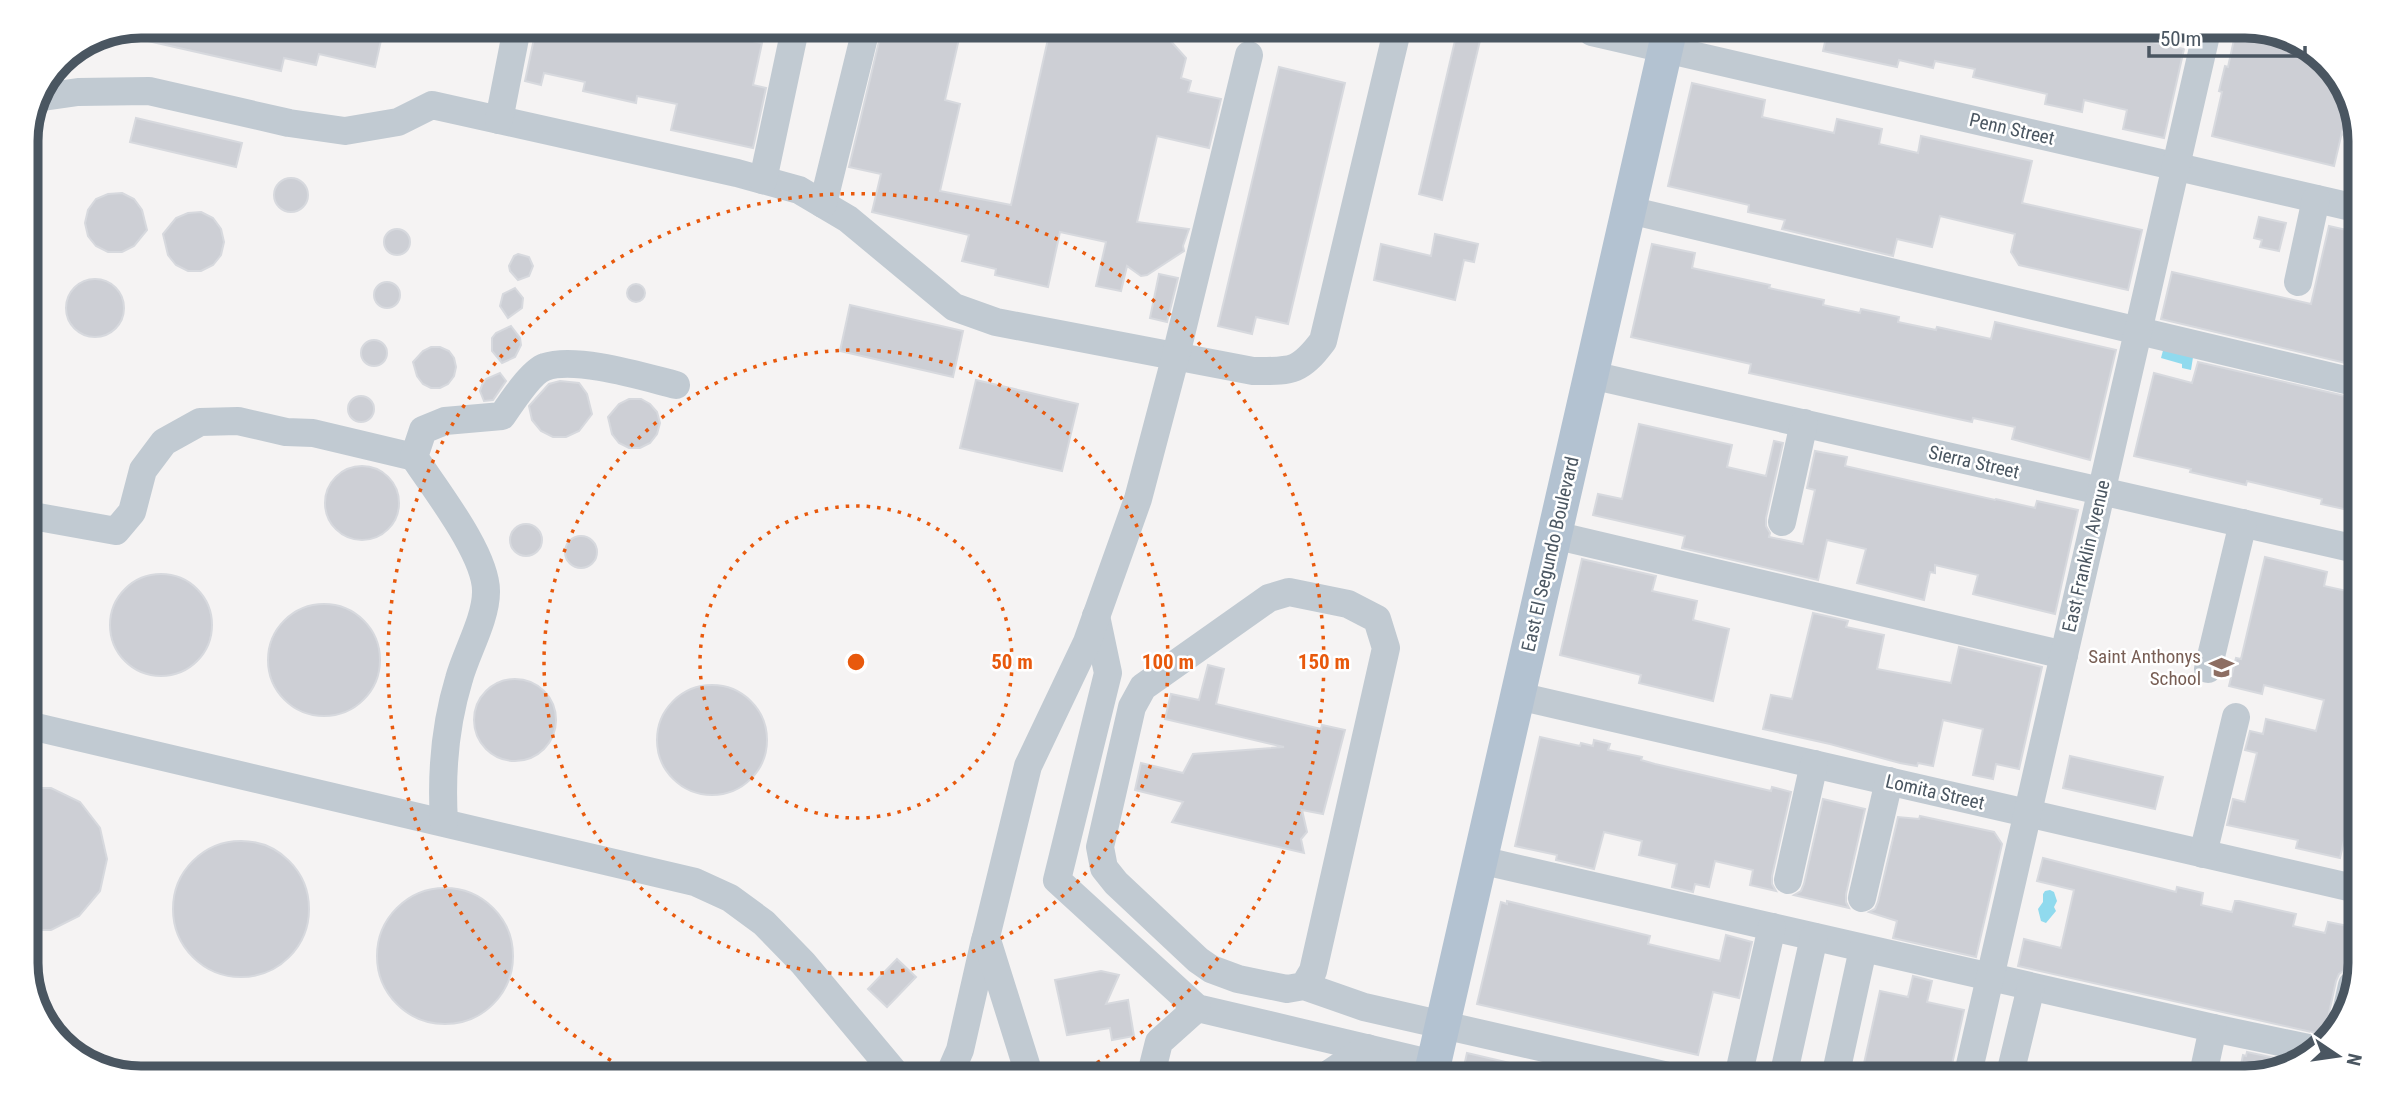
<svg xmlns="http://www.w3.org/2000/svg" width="2387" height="1105" font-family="'Roboto Condensed',sans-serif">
<rect width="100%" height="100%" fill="#f5f3f3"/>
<g fill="#90daee">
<polygon points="2165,343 2194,351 2191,370 2182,368 2182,364 2161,358"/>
<polygon points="2050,890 2054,892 2057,901 2054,907 2056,911 2046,923 2041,921 2038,909 2043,902 2043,894 2045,891"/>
</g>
<g fill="#cdcfd5" stroke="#d7d9de" stroke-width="2">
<polygon points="141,26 164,26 384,27 375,67 319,54 316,65 284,58 281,71 121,35"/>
<polygon points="568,28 635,28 683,38 685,29 694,29 762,43 753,85 766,88 753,148 671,130 677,104 637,96 636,103 583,91 585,82 544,73 541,85 525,81 535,34 566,41"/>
<polygon points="882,29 961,30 945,100 960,104 940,191 1011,205 1050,30 1134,30 1168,38 1186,58 1181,78 1191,81 1188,92 1221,99 1209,148 1157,136 1137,222 1189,229 1183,246 1184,251 1147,275 1141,276 1127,266 1121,291 1096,286 1106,242 1060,232 1048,287 995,275 996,269 962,261 969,235 872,212 881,174 849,167"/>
<polygon points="1457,32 1482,32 1442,200 1419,194"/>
<polygon points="1827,33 2077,34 2099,39 2100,34 2143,35 2142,40 2184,49 2164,138 2123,129 2127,110 2084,100 2082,112 2045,104 2047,94 1973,77 1975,69 1935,61 1933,68 1899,60 1897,67 1823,51"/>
<polygon points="2235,35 2290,35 2341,77 2361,134 2360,172 2342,132 2334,166 2212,136 2222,92 2219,91 2225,66 2228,67"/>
<polygon points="1279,67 1345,83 1288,324 1256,317 1252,334 1218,326"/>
<polygon points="1692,83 1765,100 1762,117 1834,133 1837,119 1882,129 1879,144 1918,153 1921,136 2032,161 2022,203 2142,230 2128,290 2019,265 2011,252 2015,234 1940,216 1932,247 1897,239 1893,256 1782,229 1785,220 1748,212 1749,205 1668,186"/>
<polygon points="136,118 242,143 236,167 130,142"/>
<circle cx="291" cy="195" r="17"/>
<polygon points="122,193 134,199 142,210 147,230 134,246 122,252 108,252 96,246 88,236 85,223 88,210 96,199 108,194"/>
<polygon points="201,212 213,218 221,229 224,242 221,255 213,265 201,271 188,271 176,265 168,255 163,234 176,218 188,213"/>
<polygon points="2259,217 2286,223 2279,251 2260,247 2262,240 2254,238"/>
<polygon points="2329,226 2360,233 2359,285 2347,337 2358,340 2358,366 2161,319 2172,272 2311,304"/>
<circle cx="397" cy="242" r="13"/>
<polygon points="1435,234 1478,244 1474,262 1464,260 1455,300 1374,280 1381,244 1431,256"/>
<polygon points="1652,244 1695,253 1692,268 1770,285 1769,288 1824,300 1823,305 1860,313 1861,309 1899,317 1898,322 1936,330 1937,327 1991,339 1995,322 2116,350 2090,460 2012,439 2015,427 1973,418 1972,422 1749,373 1751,364 1631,337"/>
<polygon points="518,254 529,257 533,266 529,276 518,280 510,271 509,266 514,256"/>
<polygon points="1159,274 1178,278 1167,322 1150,318"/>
<circle cx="95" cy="308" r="29"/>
<circle cx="387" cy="295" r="13"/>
<circle cx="636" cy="293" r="9"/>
<polygon points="515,288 523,298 522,308 508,318 500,306 503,294"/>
<polygon points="850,305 963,331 953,377 840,351"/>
<polygon points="511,326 520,338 521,345 515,357 502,363 492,351 492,338 496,333"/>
<circle cx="374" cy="353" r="13"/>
<polygon points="431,347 440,347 449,351 454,358 456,367 454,376 448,384 440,388 431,388 423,384 417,376 413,362 423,351"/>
<polygon points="2198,362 2358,399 2357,494 2353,511 2321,504 2322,499 2247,481 2246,485 2190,472 2191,469 2134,456 2154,373 2192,383"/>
<polygon points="500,373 506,381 493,400 484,401 480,391 482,385 486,379"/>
<polygon points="976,380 1078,404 1062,471 960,448"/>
<polygon points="560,381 579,383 587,394 592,414 579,431 566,437 553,437 541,431 532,420 529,406 549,384"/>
<circle cx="361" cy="409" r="13"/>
<polygon points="629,399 641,399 650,404 657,412 660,423 657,434 650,443 640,448 629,448 619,443 612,434 608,417 619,404"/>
<polygon points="1639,424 1732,445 1727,467 1766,476 1774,441 1783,443 1766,518 1766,526 1770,533 1769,537 1803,544 1815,490 1807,488 1815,451 1847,457 1845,466 1995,500 1996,499 2035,508 2037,501 2078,510 2055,614 1973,594 1978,575 1935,565 1935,573 1930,572 1924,600 1857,583 1866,549 1827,540 1818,580 1682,548 1685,536 1593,515 1598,494 1622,499"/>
<circle cx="362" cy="503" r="37"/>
<circle cx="526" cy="540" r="16"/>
<circle cx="581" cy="552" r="16"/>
<polygon points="2265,557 2327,572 2324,586 2356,593 2354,797 2340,858 2296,848 2298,840 2227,825 2233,799 2245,802 2257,753 2245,750 2250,731 2263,734 2266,719 2316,731 2324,700 2264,685 2262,694 2229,686 2236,658 2241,659"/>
<polygon points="1582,559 1656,576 1652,591 1697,601 1693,620 1729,629 1713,701 1639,683 1641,675 1560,655"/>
<circle cx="161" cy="625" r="51"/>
<circle cx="324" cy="660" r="56"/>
<polygon points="1813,613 1848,621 1846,627 1884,635 1877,669 1951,683 1959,647 2042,667 2019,769 1996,764 1993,779 1973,775 1983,729 1943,720 1933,766 1918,763 1917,766 1900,763 1830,744 1763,729 1771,695 1792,699"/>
<polygon points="1208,665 1224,669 1216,704 1321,729 1322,725 1345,730 1323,814 1302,810 1307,832 1301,839 1304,853 1172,822 1183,802 1135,790 1141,763 1183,773 1193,754 1284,747 1165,719 1171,694 1199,700"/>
<circle cx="515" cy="720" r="41"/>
<circle cx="712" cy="740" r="55"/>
<polygon points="1540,737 1580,746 1581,743 1593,746 1594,740 1610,744 1608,750 1642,757 1641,760 1655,764 1771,791 1772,787 1791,792 1772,876 1772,884 1776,891 1750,885 1753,870 1715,861 1709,887 1695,884 1693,892 1672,887 1677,864 1639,855 1642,841 1604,832 1594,869 1556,860 1557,855 1515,846"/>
<polygon points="2070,756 2163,777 2155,809 2063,788"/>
<polygon points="27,788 51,788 80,802 100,828 107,859 100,891 79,916 51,930 27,930"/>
<polygon points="1823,799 1865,809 1846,894 1846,902 1849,908 1794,895 1801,891 1804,884"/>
<polygon points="1920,816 1994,832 2002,844 1976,957 1893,938 1897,921 1869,912 1875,909 1878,902 1898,817 1919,819"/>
<circle cx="241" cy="909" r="68"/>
<polygon points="2043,858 2176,892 2177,887 2203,893 2201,905 2232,912 2235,901 2239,901 2296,914 2293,926 2325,933 2328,922 2353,927 2345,970 2339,974 2336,981 2329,1013 2331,1025 2329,1036 2018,966 2024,939 2061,948 2074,890 2037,881"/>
<circle cx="445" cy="956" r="68"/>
<polygon points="1507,901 1650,936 1648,944 1720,961 1726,935 1752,942 1739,998 1713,992 1698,1055 1477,1004 1501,902 1507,904"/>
<polygon points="897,959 916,977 887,1007 868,989"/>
<polygon points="1101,971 1119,975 1106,1004 1128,1000 1134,1036 1112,1040 1110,1028 1067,1035 1055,980"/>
<polygon points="1913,976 1932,981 1927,1002 1964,1010 1949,1078 1861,1077 1880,991 1908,997"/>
<polygon points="2247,1052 2298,1063 2246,1079 2238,1079 2243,1055 2246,1056"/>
<polygon points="1467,1053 1536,1069 1535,1076 1462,1075"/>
</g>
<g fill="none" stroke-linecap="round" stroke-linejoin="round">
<g stroke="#c1cad2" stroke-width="28">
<polyline points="1592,32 2360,209"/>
<path d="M43 97 78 92 149 91 289 123 345 131 398 122 432 105 737 173 799 190 848 219 954 307 996 322 1253 371C1291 371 1299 373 1323 341L1397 31"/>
<polyline points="499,120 517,28"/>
<polyline points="763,180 795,29"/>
<polyline points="823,204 866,29"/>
<polyline points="1629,210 2358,383"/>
<polyline points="2298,282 2316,199"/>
<polyline points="1591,375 2356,549"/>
<polyline points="27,515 116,531 132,512 143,470 164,442 200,422 238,421 286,432 313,433 414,457"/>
<polyline points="1782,522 1804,423"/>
<polyline points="1554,535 2064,655"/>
<polyline points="1096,616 1108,673 1057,880 1197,1008 1434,1064"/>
<polyline points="2208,669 2243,523"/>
<polyline points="1518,696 2353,888"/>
<polyline points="27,725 695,882 730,898 764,923 803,963 895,1073"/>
<path d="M444 822C441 773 445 725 459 679 466 653 486 619 486 592 487 555 435 489 414 457L423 430 445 421 502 416C510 404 532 371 545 367 576 356 644 377 676 385"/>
<polyline points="2203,854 2236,717"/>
<polyline points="1480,860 2213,1028 2318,1050"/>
<polyline points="1788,880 1814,764"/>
<polyline points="1862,898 1889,781"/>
<polyline points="1304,986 1287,989 1238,979 1211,969 1198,960 1116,883 1104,868 1100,847 1132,707 1143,687 1269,598 1289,592 1348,604 1377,619 1386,648 1313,971 1304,986 1364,1007 1668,1076"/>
<polyline points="2345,1017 2352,985"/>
<polyline points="950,1073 960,1050 985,940"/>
<polyline points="1029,1074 986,937 1028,766 1087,642 1138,499 1176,355 1249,55"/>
<polyline points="1151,1074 1159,1042 1197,1008"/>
<polyline points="1327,1075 1367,1048"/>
<polyline points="1738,1077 1772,927"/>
<polyline points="1783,1077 1814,937"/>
<polyline points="1835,1077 1863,949"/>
<polyline points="1967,1078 2206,35"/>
<polyline points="2009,1078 2031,987"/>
<polyline points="2202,1079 2213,1028"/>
</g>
<polyline stroke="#b3c2d1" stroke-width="35" points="1431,1075 1669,33"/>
</g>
<g fill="none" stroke="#e8590c" stroke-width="3.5" stroke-dasharray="3.5 7">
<circle cx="856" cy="662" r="156"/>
<circle cx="856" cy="662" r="312"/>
<path d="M629 1071A468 468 0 1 1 1079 1073"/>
</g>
<defs>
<symbol id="school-bare" viewBox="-9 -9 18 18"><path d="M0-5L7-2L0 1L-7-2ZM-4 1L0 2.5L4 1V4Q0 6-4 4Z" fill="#8d6e63" stroke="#fff" stroke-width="2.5" paint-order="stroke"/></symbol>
</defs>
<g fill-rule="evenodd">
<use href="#school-bare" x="2204" y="650" width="35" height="35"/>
</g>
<g text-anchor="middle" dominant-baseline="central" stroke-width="5" stroke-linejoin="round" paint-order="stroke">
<g font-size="19" fill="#4a5661" stroke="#fff">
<text transform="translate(2012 129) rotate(13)">Penn Street</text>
<text transform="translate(1974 462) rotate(13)">Sierra Street</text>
<text transform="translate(1550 554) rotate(-77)">East El Segundo Boulevard</text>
<text transform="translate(2086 556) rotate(-77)">East Franklin Avenue</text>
<text transform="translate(1935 792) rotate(13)">Lomita Street</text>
</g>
<g font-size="19" fill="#785e54" stroke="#fff" text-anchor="end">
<text x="2201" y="656">Saint Anthonys<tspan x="2201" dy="22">School</tspan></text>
</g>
</g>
<path d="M0 0H2387V1105H0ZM141 38H2245A103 103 0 0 1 2348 141V963A103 103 0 0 1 2245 1066H141A103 103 0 0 1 38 963V141A103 103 0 0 1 141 38Z" fill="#fff" fill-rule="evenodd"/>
<path fill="none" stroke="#4a5661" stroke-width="9" d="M141 38H2245A103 103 0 0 1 2348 141V963A103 103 0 0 1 2245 1066H141A103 103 0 0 1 38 963V141A103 103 0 0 1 141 38Z"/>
<circle cx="856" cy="662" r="10" fill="#e8590c" stroke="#fff" stroke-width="3.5"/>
<g font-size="21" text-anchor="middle" font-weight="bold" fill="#e8590c" stroke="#fff" stroke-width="5" stroke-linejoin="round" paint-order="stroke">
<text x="1012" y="669">50 m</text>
<text x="1168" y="669">100 m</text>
<text x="1324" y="669">150 m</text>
</g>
<g transform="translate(2338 1056) rotate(103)" stroke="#ffffff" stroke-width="5" paint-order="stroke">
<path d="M0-5L12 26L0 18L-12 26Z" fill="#4a5661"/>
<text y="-10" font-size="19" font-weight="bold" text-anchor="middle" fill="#4a5661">N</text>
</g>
<path d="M2149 46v10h156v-10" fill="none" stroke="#4a5661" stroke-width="3.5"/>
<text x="2160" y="46" font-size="21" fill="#4a5661" stroke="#ffffff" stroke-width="5" paint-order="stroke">50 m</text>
</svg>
